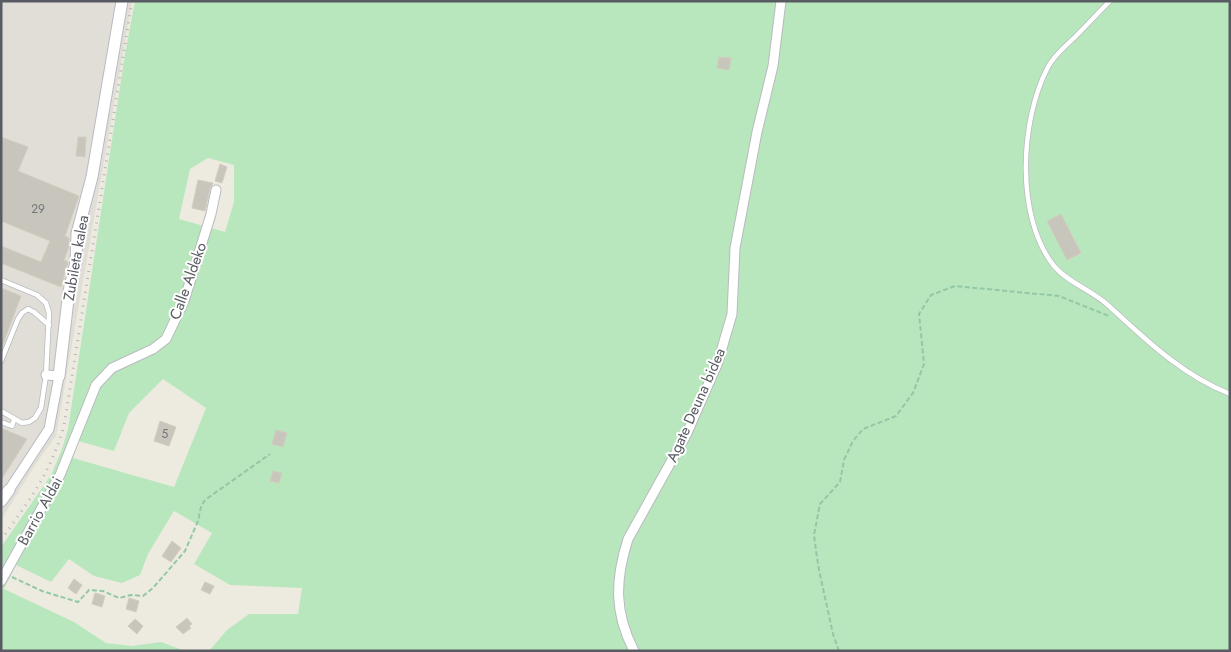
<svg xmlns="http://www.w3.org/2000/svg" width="1231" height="652" font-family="Jost,sans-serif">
<rect width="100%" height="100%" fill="#edebdf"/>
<polygon fill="#e0ded7" points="1,1 132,1 56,436 37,462 1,520"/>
<path fill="#b9e7bd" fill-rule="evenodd" d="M135 1H1230V651H209L227 630 249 614H298L302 588 230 585 194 564 212 533 174 511 148 554 140 575 122 583 94 576 69 559 51 582 16 565 4 589 74 622 106 643 132 646 161 642 185 651H1V592L3 589 1 587V547L51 475 62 449 68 429 125 54ZM208 158 234 165V202L225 232 179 219 190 169ZM163 379 206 408 174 487 73 458 78 441 114 451 129 413Z"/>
<g fill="#c8c5bd" stroke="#d2cdbd">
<polygon points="719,57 731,58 729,70 717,68"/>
<polygon points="1,137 28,147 18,171 79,196 65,236 69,238 69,247 64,260 68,262 61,287 1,263 1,246 41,262 50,241 1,221"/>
<polygon points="78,137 86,137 85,157 76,156"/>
<polygon points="220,164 227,167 222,183 215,181"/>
<polygon points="198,180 213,183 210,189 205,211 192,208"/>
<polygon points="1061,214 1081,253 1067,260 1047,221"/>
<polygon points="1,288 21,296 2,347 1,346"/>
<polygon points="160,421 176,427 169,446 154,441"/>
<polygon points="1,428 27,439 1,480"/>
<polygon points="276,430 287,433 283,447 272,444"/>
<polygon points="273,471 282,473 279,483 270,481"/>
<polygon points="172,541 181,548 171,562 162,556"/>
<polygon points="74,579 82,585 76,594 68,588"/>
<polygon points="205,582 214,586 210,594 201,590"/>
<polygon points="95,593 105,596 102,607 92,604"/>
<polygon points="129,598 139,601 136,612 126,609"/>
<polygon points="187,618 192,624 189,626 191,628 183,634 176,627"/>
<polygon points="135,619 143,626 137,634 128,626"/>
</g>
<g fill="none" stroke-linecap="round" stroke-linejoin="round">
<defs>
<g id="service">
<path d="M1110 1C1098 13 1087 25 1076 36 1066 46 1054 55 1048 67 1020 120 1015 217 1054 266 1068 283 1092 290 1109 306 1146 340 1182 375 1230 394"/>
<polyline points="1,280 37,295 46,303 49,313 46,375 41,408 35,418 29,422 22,423 1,411"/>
<polyline points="1,361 18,319 22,313 28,309 34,312 49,325"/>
<polyline points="1,422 12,426 14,420"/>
</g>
<g id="minor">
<polyline points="9,490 49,429 59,376 46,375"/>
<polyline points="1,581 60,475 96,385 112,368 153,349 166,339 184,301 211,214 216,190"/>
<path d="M634 651C614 612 615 580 628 539L687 433 718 362 732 314 735 248 757 132 773 66 781 1"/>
</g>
<g id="tertiary">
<polyline points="59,376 69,291 76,262 77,234 92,177 122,1"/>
<polyline points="1,501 9,490"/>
</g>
</defs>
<use href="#service" stroke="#b8bac0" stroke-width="6"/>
<use href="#minor" stroke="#b8bac0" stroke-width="11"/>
<use href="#tertiary" stroke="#b8bac0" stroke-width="13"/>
<g stroke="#92c8a5" stroke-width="2" stroke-dasharray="5 2.5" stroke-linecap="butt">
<polyline points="12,577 42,591 78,602 89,590 103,591 119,598 131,595 143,596 153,588 185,551 198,521 201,507 205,500 270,454"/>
<polyline points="839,651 833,634 819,570 816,551 814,535 820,504 840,482 844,460 853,441 863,429 896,416 913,393 924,364 919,314 931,295 955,286 1059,296 1109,316"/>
</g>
<use href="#service" stroke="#fff" stroke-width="4.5"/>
<use href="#minor" stroke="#fff" stroke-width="9"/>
<use href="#tertiary" stroke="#fff" stroke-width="11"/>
<path stroke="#b4b5b5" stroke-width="3" stroke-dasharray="1 6" stroke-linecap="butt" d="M1 540C29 501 50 474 64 426L132 1"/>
</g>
<g text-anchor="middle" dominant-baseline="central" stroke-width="4" stroke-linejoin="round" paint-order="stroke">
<g font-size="12" fill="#747679">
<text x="38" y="209">29</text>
<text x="165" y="434">5</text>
</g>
<g font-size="15" fill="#585c62" stroke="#fff">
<text transform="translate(76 258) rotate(-80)">Zubileta kalea</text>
<text transform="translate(188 281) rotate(-70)">Calle Aldeko</text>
<text transform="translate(696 405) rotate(-66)">Agate Deuna bidea</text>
<text transform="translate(40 511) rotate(-61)">Barrio Aldai</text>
</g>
</g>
<rect width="1231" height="652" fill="none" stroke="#585c62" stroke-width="5"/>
</svg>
